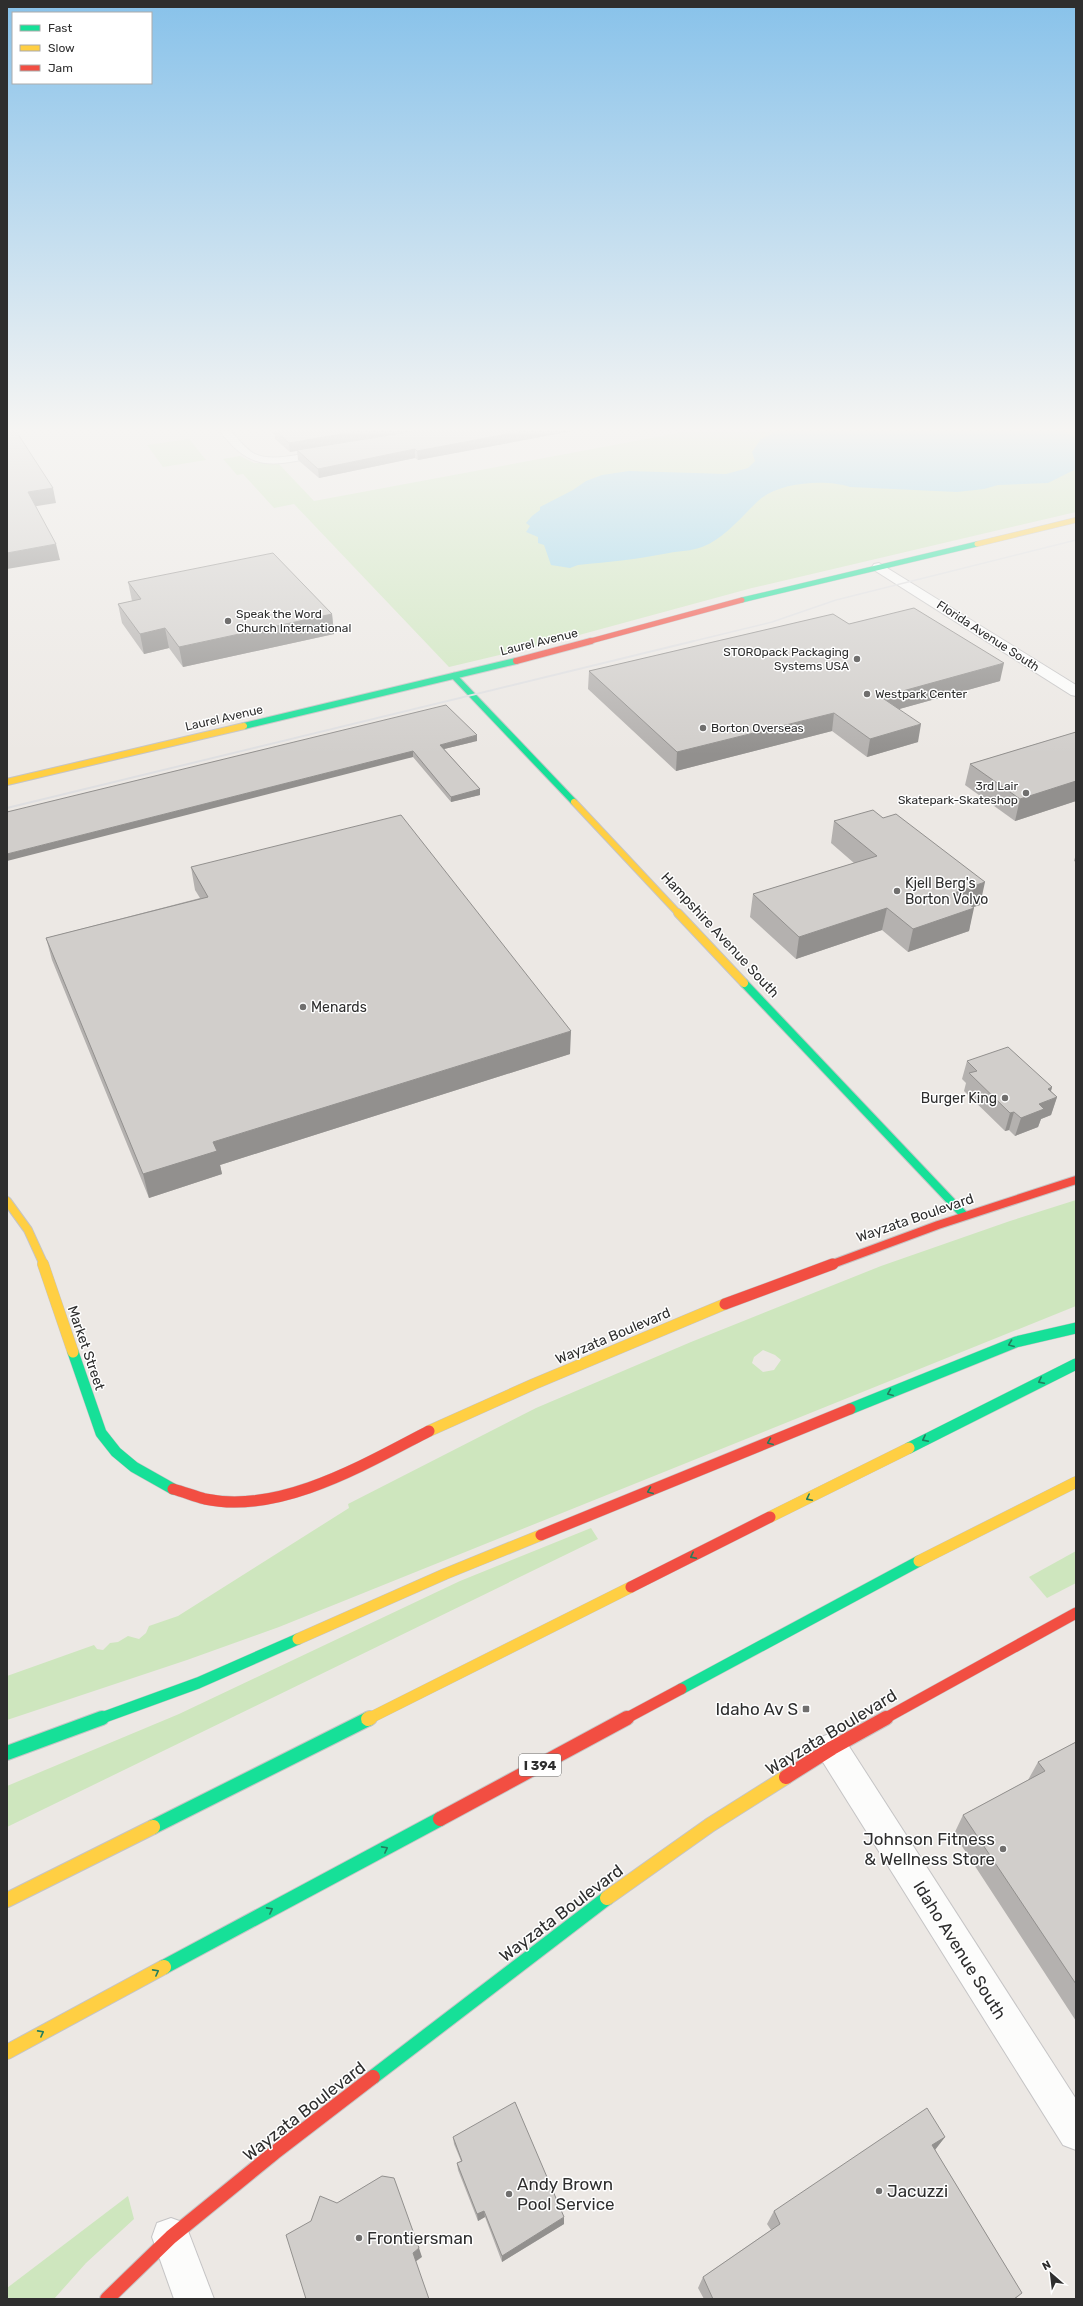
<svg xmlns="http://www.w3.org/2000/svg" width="1083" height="2306" font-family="Rubik,sans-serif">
<rect width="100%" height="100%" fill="#ece8e4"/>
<g fill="#cee6be" fill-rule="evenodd">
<polygon points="689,431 1076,431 1076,512 752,588 546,644 449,667 294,504 274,508 243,474 237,475 223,459 240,456 254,463 278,463 314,501"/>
<polygon points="189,439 206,460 163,467 147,445"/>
<path d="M1076 1200V1306L279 1627 187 1660 7 1720V1676L94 1645 97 1649 103 1650 110 1643 118 1642 128 1636 139 1639 146 1633 149 1626 178 1616 349 1508 348 1504 536 1408 691 1342 881 1266 1010 1221ZM763 1350 775 1355 781 1360 774 1370 763 1372 752 1363 754 1357Z"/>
<polygon points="591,1528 598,1539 7,1827 7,1786 179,1714 460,1581"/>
<polygon points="1076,1551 1076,1583 1047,1598 1029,1577"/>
<polygon points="128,2196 134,2219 86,2263 54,2299 7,2299 7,2288"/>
</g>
<path fill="#99d6ec" d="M774 431H1064L1076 439V469L1048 483 998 485 984 489 957 492 850 487C825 479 778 482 758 501 741 517 724 539 702 547 692 551 679 551 669 553 639 559 609 562 578 565L570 568 551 565 544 545 538 543V537L526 532 530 526 526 523 532 516 540 510V507L573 490 586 481 602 475 629 471 726 474 748 468 755 461 752 452 761 439 770 435Z"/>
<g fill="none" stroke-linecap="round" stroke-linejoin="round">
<defs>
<g id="street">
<path d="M220 431H231C238 439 245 448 253 453 271 464 307 452 326 449L332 452 326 455C278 464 253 476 220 431Z"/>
<polygon points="879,563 1076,685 1076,696 1071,695 874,570 872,567 874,564"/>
<polygon points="832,1733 843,1737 1076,2099 1076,2150 1063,2145 821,1759 816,1748 821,1737"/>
<polygon points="171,2218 185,2223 214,2299 174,2299 152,2237 157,2223"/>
</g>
<polyline id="fast-far4" points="742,600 977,544"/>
<g id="fast-far3">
<polyline points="454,676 574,802"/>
<polyline points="244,726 516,661"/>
</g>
<polyline id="fast-far2" points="744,983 964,1215"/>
<g id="fast-far1">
<polyline points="73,1352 101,1433 116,1452 134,1467 173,1489"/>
<polyline points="850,1409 1016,1342 1076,1328"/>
<polyline points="909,1448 1076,1364"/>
<polyline points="681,1689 919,1561"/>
<polyline points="99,1719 198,1683 298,1639"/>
</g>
<g id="fast">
<polyline points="7,1753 102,1718"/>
<polyline points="153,1827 368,1719"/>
<polyline points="164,1967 440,1819"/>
<polyline points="373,2077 607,1898"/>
</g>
<polyline id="slow-far4" points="977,544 1076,520"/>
<g id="slow-far3">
<polyline points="7,782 244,726"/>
<polyline points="574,802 679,914"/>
</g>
<g id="slow-far2">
<polyline points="678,913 744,983"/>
<polyline points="7,1201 28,1230 44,1265"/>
</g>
<g id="slow-far1">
<polyline points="43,1264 73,1352"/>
<polyline points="429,1431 534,1384 725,1304"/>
<polyline points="770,1517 909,1448"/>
<polyline points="919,1561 1076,1482"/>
<polyline points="298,1639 445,1574 541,1535"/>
<polyline points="368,1719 631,1587"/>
</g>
<g id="slow">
<polyline points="368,1719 370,1718"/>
<polyline points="607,1898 710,1825 786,1777"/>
<polyline points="7,1900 153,1827"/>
<polyline points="7,2052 164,1967"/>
</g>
<polyline id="jam-far4" points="587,642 742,600"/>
<polyline id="jam-far3" points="516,661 591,641"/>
<polyline id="jam-far2" points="830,1265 938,1225 1076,1180"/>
<g id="jam-far1">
<polyline points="725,1304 833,1264"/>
<path d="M173 1489C184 1492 194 1496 205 1499 280 1515 365 1464 429 1431"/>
<polyline points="541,1535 850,1409"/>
<polyline points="631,1587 770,1517"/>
<polyline points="625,1719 681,1689"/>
<polyline points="884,1719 1076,1613"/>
</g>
<g id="jam">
<polyline points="786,1777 832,1748 886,1718"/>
<polyline points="440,1819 627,1718"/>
<polyline points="107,2299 171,2237 274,2153 373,2077"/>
</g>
</defs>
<use href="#street" stroke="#c5c4c5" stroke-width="2"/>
<use href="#fast-far4" stroke="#c5c4c5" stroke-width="6"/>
<use href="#fast-far3" stroke="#c5c4c5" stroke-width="8"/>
<use href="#fast-far2" stroke="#c5c4c5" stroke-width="10"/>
<use href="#fast-far1" stroke="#c5c4c5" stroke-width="12"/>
<use href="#fast" stroke="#c5c4c5" stroke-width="16"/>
<use href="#slow-far4" stroke="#c5c4c5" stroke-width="6"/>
<use href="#slow-far3" stroke="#c5c4c5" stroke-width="8"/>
<use href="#slow-far2" stroke="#c5c4c5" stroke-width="10"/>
<use href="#slow-far1" stroke="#c5c4c5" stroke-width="12"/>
<use href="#slow" stroke="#c5c4c5" stroke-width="16"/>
<use href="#jam-far4" stroke="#c5c4c5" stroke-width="6"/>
<use href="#jam-far3" stroke="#c5c4c5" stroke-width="8"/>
<use href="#jam-far2" stroke="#c5c4c5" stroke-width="10"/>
<use href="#jam-far1" stroke="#c5c4c5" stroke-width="12"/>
<use href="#jam" stroke="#c5c4c5" stroke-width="16"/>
<use href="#street" fill="#fcfcfb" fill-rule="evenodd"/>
<use href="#fast-far4" stroke="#16e098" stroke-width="5"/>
<use href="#fast-far3" stroke="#16e098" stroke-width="6"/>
<use href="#fast-far2" stroke="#16e098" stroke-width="8"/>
<use href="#fast-far1" stroke="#16e098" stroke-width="11"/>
<use href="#fast" stroke="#16e098" stroke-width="14"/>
<use href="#slow-far4" stroke="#ffcf43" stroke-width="5"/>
<use href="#slow-far3" stroke="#ffcf43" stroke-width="6"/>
<use href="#slow-far2" stroke="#ffcf43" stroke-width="8"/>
<use href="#slow-far1" stroke="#ffcf43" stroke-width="11"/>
<use href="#slow" stroke="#ffcf43" stroke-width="14"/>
<use href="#jam-far4" stroke="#f24e42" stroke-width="5"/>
<use href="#jam-far3" stroke="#f24e42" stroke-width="6"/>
<use href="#jam-far2" stroke="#f24e42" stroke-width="8"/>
<use href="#jam-far1" stroke="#f24e42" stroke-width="11"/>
<use href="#jam" stroke="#f24e42" stroke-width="14"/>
<polyline stroke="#dfdfe1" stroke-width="1.5" points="690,642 772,622 836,600 1076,540"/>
<polyline stroke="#dfdfe1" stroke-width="2" points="7,808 694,641"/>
</g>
<g fill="#b4b1af">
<polygon points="271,431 413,431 323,446 572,431 418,460 415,458 319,478 298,460 297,451 290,452 275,439 275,435"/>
<polygon points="128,582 332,614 334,634 183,667 169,648 144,654 122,623 118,604 132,601"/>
<polygon points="849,624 1000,681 899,709 918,742 867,757 832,731 676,771 588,689 589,671"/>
<polygon points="1076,732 1076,801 1015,821 965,785 970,764"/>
<polygon points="477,741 444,749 480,789 480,795 451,802 413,757 7,812"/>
<polygon points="834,821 980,905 973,907 969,931 908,952 882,930 796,959 750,917 753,894 854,863 831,843"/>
<polygon points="1076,854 1076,862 1074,861"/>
<polygon points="191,867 570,1054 220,1165 222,1174 149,1198 52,960 46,938 200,898 195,890"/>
<polygon points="967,1061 1052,1087 1051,1091 1057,1097 1051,1115 1041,1119 1038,1127 1015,1136 1009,1130 1005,1131 964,1091 966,1083 962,1079"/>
<polygon points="1076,1742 1076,2021 954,1834 963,1815 1028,1780 1038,1762"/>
<polygon points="453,2137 564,2224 502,2262 485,2217 478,2221 458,2170 457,2163 461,2161 454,2144"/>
<polygon points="945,2137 935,2150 1022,2293 1015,2299 704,2299 698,2288 703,2277 771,2230 767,2224 774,2211"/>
</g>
<g fill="#92908e">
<polygon points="359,431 413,431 290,452 289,443"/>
<polygon points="523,431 572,431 418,460 417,451"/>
<polygon points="415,449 415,458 319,478 318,469"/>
<polygon points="53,488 56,503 31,507 28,492"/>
<polygon points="56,544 60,560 7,569 7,553"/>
<polygon points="332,614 334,634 183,667 179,647"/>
<polygon points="165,628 169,648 144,654 140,634"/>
<polygon points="1004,663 1000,681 878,715 881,697"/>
<polygon points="834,713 832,731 676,771 677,752"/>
<polygon points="921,724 918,742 867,757 870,739"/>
<polygon points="477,735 477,741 440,750 440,745"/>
<polygon points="413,751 413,757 7,861 7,854"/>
<polygon points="1076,781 1076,801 1015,821 1020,799"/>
<polygon points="480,789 480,795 451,802 451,797"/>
<polygon points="985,882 980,905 949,915 954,893"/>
<polygon points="887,908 882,930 796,959 799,937"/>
<polygon points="974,908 969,931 908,952 913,929"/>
<polygon points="571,1031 570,1054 220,1165 222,1174 149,1198 143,1174 213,1142"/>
<polygon points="1052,1087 1048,1101 1057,1097 1051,1115 1041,1119 1038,1127 1015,1136 1021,1118 1039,1104 1048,1089"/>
<polygon points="1014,1112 1009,1130 1005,1131 1010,1113"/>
<polygon points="945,2137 934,2151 932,2145"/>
<polygon points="484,2211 485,2217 478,2221 477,2214"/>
<polygon points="564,2217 564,2224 502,2262 502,2256"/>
<polygon points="419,2248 422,2257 415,2262 413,2253"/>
</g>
<g fill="#d1cecb" stroke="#92908e">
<polygon points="7,431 16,431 53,488 28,492 56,544 7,553"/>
<polygon points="276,431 359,431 289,443"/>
<polygon points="415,431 523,431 417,451 415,449 318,469 297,450"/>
<polygon points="273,553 332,614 179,647 165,628 140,634 118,604 141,599 128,582"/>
<polygon points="914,608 1004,663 881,697 921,724 870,739 834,713 677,752 589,671 833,614 849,624"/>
<polygon points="446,705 477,735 440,745 480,789 451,797 413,751 7,854 7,812"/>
<polygon points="1076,732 1076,781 1020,799 970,764"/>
<polygon points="873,810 883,818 896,814 985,882 954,893 974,908 913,929 887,908 799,937 753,894 877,856 834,821"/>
<polygon points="401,815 571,1031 213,1142 217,1151 143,1174 46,938 208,897 191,867"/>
<polygon points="1008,1047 1052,1087 1048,1089 1057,1097 1039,1104 1044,1109 1021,1118 1014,1112 1010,1113 969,1073 977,1071 967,1061"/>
<polygon points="1076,1742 1076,1984 963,1815 1045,1771 1038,1762"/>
<polygon points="515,2102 564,2217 502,2256 484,2211 477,2214 457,2163 462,2161 453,2137"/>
<polygon points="927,2108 945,2137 932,2145 1022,2293 1014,2299 713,2299 703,2277 780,2224 774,2211"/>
<polygon points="382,2176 394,2178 419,2248 413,2253 429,2299 306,2299 286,2235 311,2221 320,2196 337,2203"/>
</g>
<defs><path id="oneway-chevron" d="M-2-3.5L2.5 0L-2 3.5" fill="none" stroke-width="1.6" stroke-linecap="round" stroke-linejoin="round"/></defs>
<g stroke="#237e5e">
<use href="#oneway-chevron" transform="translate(1011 1344) rotate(159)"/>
<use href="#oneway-chevron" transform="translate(1041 1381) rotate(153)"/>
<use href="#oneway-chevron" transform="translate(890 1393) rotate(158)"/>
<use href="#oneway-chevron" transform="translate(925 1439) rotate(153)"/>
<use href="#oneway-chevron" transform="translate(770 1442) rotate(158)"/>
<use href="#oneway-chevron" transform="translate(650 1491) rotate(158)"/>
<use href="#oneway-chevron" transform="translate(809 1498) rotate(153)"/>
<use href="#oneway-chevron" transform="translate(693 1556) rotate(153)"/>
<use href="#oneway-chevron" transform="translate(385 1849) rotate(-28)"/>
<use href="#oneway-chevron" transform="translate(270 1910) rotate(-28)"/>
<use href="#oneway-chevron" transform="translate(156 1972) rotate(-28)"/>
<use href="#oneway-chevron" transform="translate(41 2033) rotate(-28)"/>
</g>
<linearGradient id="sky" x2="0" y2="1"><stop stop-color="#88c2ea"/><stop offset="0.57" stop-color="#f6f5f3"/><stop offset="1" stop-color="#f6f5f3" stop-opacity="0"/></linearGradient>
<rect width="1083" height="754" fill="url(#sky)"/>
<g fill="#706f6e" stroke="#fff" stroke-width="1.5">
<circle cx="228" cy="621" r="4"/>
<circle cx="857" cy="659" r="4"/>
<circle cx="867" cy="694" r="4"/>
<circle cx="703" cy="728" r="4"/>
<circle cx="1026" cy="793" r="4"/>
<circle cx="897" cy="891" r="4"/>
<circle cx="303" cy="1007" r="4"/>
<circle cx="1005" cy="1098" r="4"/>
<rect x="802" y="1705" width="8" height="8" rx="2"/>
<circle cx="1003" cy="1849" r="4"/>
<circle cx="879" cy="2191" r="4"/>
<circle cx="509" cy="2194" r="4"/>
<circle cx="359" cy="2238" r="4"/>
</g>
<g text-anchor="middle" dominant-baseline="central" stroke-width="3" stroke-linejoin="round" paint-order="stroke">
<g font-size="12" fill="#2e2e2e" stroke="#fff" text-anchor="start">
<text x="236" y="614">Speak the Word<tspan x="236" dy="14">Church International</tspan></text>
<text x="849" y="652" text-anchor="end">STOROpack Packaging<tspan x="849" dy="14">Systems USA</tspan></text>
<text x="875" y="694">Westpark Center</text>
<text x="711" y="728">Borton Overseas</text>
<text x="1018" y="786" text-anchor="end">3rd Lair<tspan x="1018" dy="14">Skatepark-Skateshop</tspan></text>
</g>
<g font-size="12" fill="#2e2e2e" stroke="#fff">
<text transform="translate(988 636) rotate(33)">Florida Avenue South</text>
<text transform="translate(539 642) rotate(-14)">Laurel Avenue</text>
<text transform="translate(224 718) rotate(-13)">Laurel Avenue</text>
</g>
<rect fill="#fff" stroke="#6d6d6d" stroke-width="1" x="519" y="1754" width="42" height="22" rx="3"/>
<g font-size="13" font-weight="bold" fill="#2e2e2e">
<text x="540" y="1765">I 394</text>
</g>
<g font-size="14" fill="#2e2e2e" stroke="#fff" text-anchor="start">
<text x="905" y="883">Kjell Berg's<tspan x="905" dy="16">Borton Volvo</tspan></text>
<text x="311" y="1007">Menards</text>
<text x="997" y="1098" text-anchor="end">Burger King</text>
</g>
<g font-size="14" fill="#2e2e2e" stroke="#fff">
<text transform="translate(720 935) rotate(47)">Hampshire Avenue South</text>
<text transform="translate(915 1218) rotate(-19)">Wayzata Boulevard</text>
<text transform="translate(613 1336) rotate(-23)">Wayzata Boulevard</text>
<text transform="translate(86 1348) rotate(71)">Market Street</text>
</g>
<g font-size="17" fill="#2e2e2e" stroke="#fff" text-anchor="start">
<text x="798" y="1709" text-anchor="end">Idaho Av S</text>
<text x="995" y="1839" text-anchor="end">Johnson Fitness<tspan x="995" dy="20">&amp; Wellness Store</tspan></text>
<text x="517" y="2184">Andy Brown<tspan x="517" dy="20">Pool Service</tspan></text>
<text x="887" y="2191">Jacuzzi</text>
<text x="367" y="2238">Frontiersman</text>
</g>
<g font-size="17" fill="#2e2e2e" stroke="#fff">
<text transform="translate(831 1732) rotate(-31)">Wayzata Boulevard</text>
<text transform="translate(561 1913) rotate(-37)">Wayzata Boulevard</text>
<text transform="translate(960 1950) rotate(58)">Idaho Avenue South</text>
<text transform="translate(304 2111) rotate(-38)">Wayzata Boulevard</text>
</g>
</g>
<rect width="1083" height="2306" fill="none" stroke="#2e2e2e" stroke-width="16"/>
<rect x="12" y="12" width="140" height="72" fill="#ffffff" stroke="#ababab"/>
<rect x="20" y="25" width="20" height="6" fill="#16e098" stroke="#ababab"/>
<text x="48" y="32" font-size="12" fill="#2e2e2e">Fast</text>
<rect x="20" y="45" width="20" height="6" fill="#ffcf43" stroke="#ababab"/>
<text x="48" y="52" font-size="12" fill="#2e2e2e">Slow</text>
<rect x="20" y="65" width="20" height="6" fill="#f24e42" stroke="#ababab"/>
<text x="48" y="72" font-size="12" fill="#2e2e2e">Jam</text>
<g transform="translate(1051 2274) rotate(332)" stroke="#ffffff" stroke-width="3" paint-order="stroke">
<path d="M0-3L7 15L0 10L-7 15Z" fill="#2e2e2e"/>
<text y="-6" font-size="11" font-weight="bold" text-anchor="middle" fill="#2e2e2e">N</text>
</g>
</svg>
